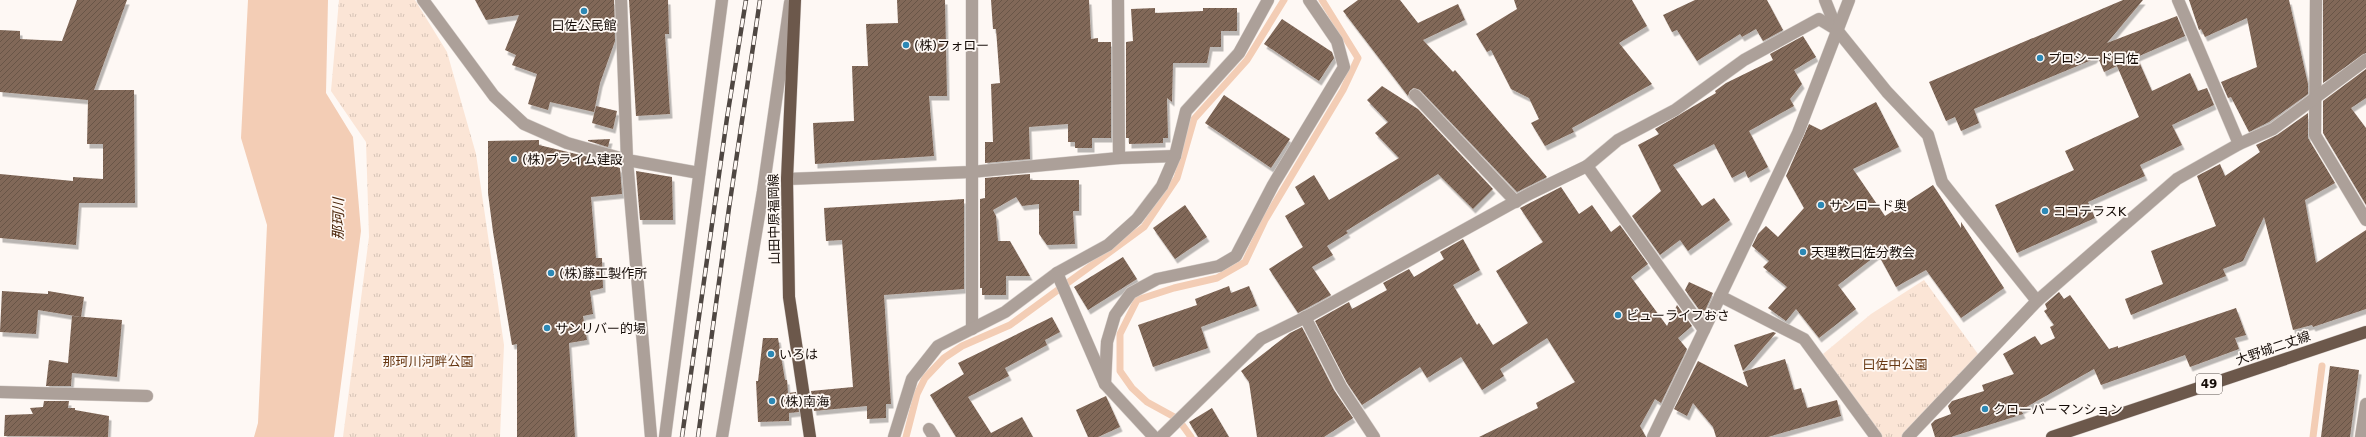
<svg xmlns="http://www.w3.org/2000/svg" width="2366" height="437" font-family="'DejaVu Sans','Noto Sans JP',sans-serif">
<defs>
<pattern id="park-tufts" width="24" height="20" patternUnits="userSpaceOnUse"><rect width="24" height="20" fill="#fbe5d6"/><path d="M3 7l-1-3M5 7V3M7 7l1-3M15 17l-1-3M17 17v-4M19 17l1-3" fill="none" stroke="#d6c3b6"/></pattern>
<pattern id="building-hatch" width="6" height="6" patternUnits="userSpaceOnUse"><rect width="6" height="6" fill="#816858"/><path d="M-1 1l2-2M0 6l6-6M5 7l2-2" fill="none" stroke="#685447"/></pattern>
<filter id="shadow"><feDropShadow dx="2.5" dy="4.5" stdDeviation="0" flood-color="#0004"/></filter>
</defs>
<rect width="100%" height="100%" fill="#fef8f4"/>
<g fill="url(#park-tufts)">
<polygon points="339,0 415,0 447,52 476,154 504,345 500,437 343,437 369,237 366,142 331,91"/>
<polygon points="1924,280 1978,354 1903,437 1878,437 1823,354 1871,314"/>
</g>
<polygon fill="#f3cdb5" points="248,0 328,0 326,93 353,137 361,231 334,437 254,437 258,423 267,225 241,138"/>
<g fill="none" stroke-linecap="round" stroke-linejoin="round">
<g stroke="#f3cdb5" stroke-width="7">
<polyline points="906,437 917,394 925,378 944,358 962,346 1010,325 1144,227 1177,178 1194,119 1247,60 1284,0"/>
<polyline points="1191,437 1178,419 1147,402 1132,388 1120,371 1120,334 1137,300 1174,288 1217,278 1245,262 1265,220 1343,90 1358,58 1322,0"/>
<polyline points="2313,437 2322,366"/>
</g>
</g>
<g fill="url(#building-hatch)" filter="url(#shadow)">
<polygon points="77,0 127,0 94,90 134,90 135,203 79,203 76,245 0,238 0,174 73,181 73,177 103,179 103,144 87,144 88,100 0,92 0,30 20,31 20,39 62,41"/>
<polygon points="475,0 614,0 615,41 600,83 594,112 550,102 548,110 528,104 537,74 512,65 516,55 505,50 519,15 486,20"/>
<polygon points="629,0 668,0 669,34 665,34 670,114 636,116"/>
<polygon points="897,0 945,0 947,96 929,96 934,156 815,164 813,123 854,121 852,66 868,66 866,24 898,23"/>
<polygon points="991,0 1089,0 1091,39 1098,38 1098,42 1111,42 1111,138 1092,138 1092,148 1075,148 1075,142 1068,142 1068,124 1029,127 1030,159 985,163 985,142 993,142 991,84 1000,83 996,29 993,29"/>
<polygon points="1358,0 1400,0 1418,23 1458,4 1465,20 1423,40 1453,72 1455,70 1547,177 1517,192 1420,90 1413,88 1408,96 1343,11"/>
<polygon points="1514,0 1632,0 1647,26 1619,43 1652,84 1572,128 1574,132 1545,146 1531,123 1539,119 1529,98 1511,89 1491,50 1487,52 1476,34 1517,9"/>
<polygon points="1695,0 1767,0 1783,30 1763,41 1756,29 1742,37 1740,34 1697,61 1677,30 1672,32 1663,15"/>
<polygon points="2123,0 2143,0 2107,43 2177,16 2185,36 2137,57 2152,91 2190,73 2198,91 2207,88 2214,105 2172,125 2182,145 2140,165 2145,176 2088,202 2095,218 2017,253 1995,205 2074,170 2065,151 2139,117 2117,66 2104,72 2097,55 2094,59 1974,109 1979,123 1961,131 1955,117 1946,121 1929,82"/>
<polygon points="2189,0 2289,0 2308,84 2308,94 2269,122 2249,132 2231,97 2228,98 2221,82 2257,67 2247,18 2205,37 2201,29 2199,30"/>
<polygon points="2323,0 2366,0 2366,53 2323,83"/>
<polygon points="1155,8 1155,13 1203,11 1203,8 1237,8 1237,31 1221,31 1221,47 1210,47 1207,63 1173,63 1172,102 1167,98 1168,138 1163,138 1163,143 1129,144 1129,138 1126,138 1126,42 1133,41 1131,9"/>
<polygon points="1282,19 1332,52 1334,58 1319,81 1264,44"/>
<polygon points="1803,36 1816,57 1794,70 1802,84 1790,99 1794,106 1749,131 1768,167 1748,178 1745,171 1732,178 1714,144 1673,165 1702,206 1714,198 1730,220 1688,251 1680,240 1660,255 1632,216 1661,191 1638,145 1659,134 1655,129 1716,93 1715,91 1726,83 1773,60 1770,54"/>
<polygon points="2366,69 2366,98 2351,108 2366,128 2366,205 2323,133 2323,101"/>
<polygon points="1382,86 1418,109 1493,189 1473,209 1438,174 1346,231 1348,233 1327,246 1333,255 1312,267 1331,295 1298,313 1269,269 1303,247 1285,216 1305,204 1295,187 1314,175 1329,200 1399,158 1375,133 1388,122 1367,100"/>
<polygon points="1224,95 1290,139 1271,168 1205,123"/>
<polygon points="1876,102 1899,147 1853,169 1885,216 1933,185 1961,228 1961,222 2004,288 1961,318 1926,270 1896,287 1878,254 1838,285 1856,309 1819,338 1796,309 1786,321 1768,308 1787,287 1763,267 1769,261 1752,246 1758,234 1766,226 1778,237 1804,208 1786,176 1809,124 1821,130"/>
<polygon points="596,106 617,111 613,129 592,123"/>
<polygon points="2308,113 2308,138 2335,183 2305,200 2316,263 2366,230 2366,309 2313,327 2312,325 2293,330 2264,217 2243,261 2223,269 2226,276 2131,315 2125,299 2163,284 2151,251 2216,226 2197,176 2220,164 2225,176 2260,152 2256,145 2277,135"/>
<polygon points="610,139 608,147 588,141 588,140"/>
<polygon points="539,140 539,145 605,161 604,163 620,168 622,194 591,197 596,258 602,258 603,288 590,291 593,314 583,316 587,340 569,343 575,437 517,437 517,344 512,345 493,232 488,193 488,141"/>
<polygon points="636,171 672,177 673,220 640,220"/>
<polygon points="1030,174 1030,180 1079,180 1079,211 1073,211 1075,244 1047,245 1039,234 1039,204 1022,206 1016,197 993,210 996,216 998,241 1010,241 1030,276 1006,276 1006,295 982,295 982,288 980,288 980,199 985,198 985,178"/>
<polygon points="1561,187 1579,214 1592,205 1611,232 1620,225 1648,264 1631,277 1667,326 1677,305 1692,326 1678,338 1687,349 1661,403 1655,399 1640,426 1646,437 1479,437 1538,408 1536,403 1575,382 1547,338 1500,369 1504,376 1482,390 1461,357 1427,378 1420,367 1362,405 1347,383 1315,321 1349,302 1352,309 1387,290 1383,283 1409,269 1414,277 1444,259 1440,252 1463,239 1480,270 1453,285 1477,325 1479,323 1493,345 1528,323 1496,271 1543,242 1520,208"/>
<polygon points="964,199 964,289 884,295 891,404 886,404 886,418 867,419 867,406 814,411 811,391 853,387 842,240 826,241 824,208"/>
<polygon points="1185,205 1207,237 1175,259 1153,228"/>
<polygon points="1123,257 1137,279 1088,310 1074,287"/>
<polygon points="1689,282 1713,293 1703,315 1685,290"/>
<polygon points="1229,286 1231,293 1249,286 1257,306 1201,327 1208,348 1153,367 1138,325 1197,305 1195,299"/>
<polygon points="2,291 48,294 48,291 84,297 81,317 38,310 36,334 0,332"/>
<polygon points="2059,292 2064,299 2070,295 2109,349 2118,346 2118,348 2236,308 2246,335 2235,338 2239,349 2190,367 2185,355 2101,385 2094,369 2021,410 2023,414 1951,437 1935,437 1931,424 1935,420 1951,414 1948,406 1952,401 1984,391 1982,385 2014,374 2003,354 2035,336 2041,345 2055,338 2050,327 2054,325 2044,311 2047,309 2045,304"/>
<polygon points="72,316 122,320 117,377 72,373 71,386 46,386 49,360 68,363"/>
<polygon points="1052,317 1060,332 1045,340 1047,345 1005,368 1009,376 968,397 991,433 1022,417 1033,437 956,437 930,395 964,374 958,363"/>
<polygon points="1302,327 1334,390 1353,418 1324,437 1257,437 1249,382 1241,371 1290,333"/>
<polygon points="1773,332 1776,333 1743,371 1734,345"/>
<polygon points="763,338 778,338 785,380 787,380 788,393 796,392 799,412 789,413 789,421 758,422 756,381 758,381"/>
<polygon points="1785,359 1794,390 1801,388 1807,408 1837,400 1841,416 1768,437 1716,437 1713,427 1693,403 1687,416 1674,409 1698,361 1748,387 1743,372"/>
<polygon points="2330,366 2359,370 2350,437 2321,437"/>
<polygon points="1106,396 1120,427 1098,437 1088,437 1076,410"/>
<polygon points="44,401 69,401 68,408 75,408 75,410 109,416 108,437 4,436 5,415 33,414 30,408 43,407"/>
<polygon points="1212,408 1229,437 1198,437 1189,422"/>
</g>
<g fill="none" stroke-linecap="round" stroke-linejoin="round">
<defs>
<g id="minor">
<polyline points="423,0 494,96 524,124 567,143 627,160 699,173"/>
<polyline points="621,0 627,160 651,437"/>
<polyline points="1118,0 1119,158"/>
<polyline points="1825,0 1837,30 1887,92 1928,135 1942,182 2037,301"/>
<polyline points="2178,0 2239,144"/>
<polyline points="2316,0 2315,135 2366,220"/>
<polyline points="1415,95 1516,202"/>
<polyline points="1587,166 1704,330"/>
<polyline points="787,179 971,172 1119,158 1175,156"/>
<polyline points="1057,273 1105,384 1154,437"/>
<polyline points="1720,296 1804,339 1876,437"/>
<polyline points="1305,317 1341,387 1374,437"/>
<polyline points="972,329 972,0"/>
<polyline points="1105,384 1107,342 1115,315 1131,293 1157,279 1219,266 1236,256 1273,185 1344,67 1337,41 1309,0"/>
<polyline points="0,392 147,396"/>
<polyline points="929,429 934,437"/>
<polyline points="665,437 722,0"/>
<polyline points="722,437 763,191 790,3"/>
<polyline points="894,437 912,379 938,346 1005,312 1057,273 1108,245 1137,219 1162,186 1175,156 1186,111 1239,53 1268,0"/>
<polyline points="1161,437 1261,339 1312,314 1529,194 1587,166 1618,140 1675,110 1744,60 1819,19 1837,30"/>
<polyline points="1653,437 1798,133 1849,0"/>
<polyline points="1908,437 2037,301 2177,179 2239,144 2273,129 2366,60"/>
<polyline points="2361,437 2366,404"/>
</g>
<g id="major">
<polyline points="795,0 787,179 789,297 810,437"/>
<polyline points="2052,437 2366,332"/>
</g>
</defs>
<use href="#minor" stroke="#d9d2ce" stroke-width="13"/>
<use href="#major" stroke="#d9d2ce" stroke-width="13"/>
<use href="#minor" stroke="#aca099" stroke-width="12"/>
<use href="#major" stroke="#6c584b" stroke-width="12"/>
<defs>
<g id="rail">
<polyline points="682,437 727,118 746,0"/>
<polyline points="698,437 729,208 760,0"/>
</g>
</defs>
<use href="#rail" stroke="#4f4742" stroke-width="4.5"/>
<use href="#rail" stroke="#fef8f4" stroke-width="3" stroke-dasharray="9" stroke-linecap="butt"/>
</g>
<g fill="#2c88b5" stroke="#fef8f4" stroke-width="1.5">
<circle cx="584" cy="11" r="4"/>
<circle cx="906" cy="45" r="4"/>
<circle cx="2040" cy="58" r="4"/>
<circle cx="514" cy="159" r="4"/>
<circle cx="1821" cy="205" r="4"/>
<circle cx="2045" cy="211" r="4"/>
<circle cx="1803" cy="252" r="4"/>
<circle cx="551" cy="273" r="4"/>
<circle cx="1618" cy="315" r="4"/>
<circle cx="547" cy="328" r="4"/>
<circle cx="771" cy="354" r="4"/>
<circle cx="772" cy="401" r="4"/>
<circle cx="1985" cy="409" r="4"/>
</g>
<g text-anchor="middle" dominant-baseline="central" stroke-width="3.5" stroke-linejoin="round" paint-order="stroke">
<rect fill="#fef8f4" stroke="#5b534e" stroke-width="1" x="2196" y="374" width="26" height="20" rx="3"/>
<g font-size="12" font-weight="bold" fill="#150c07">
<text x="2209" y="384">49</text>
</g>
<g font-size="13" fill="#150c07" stroke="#fef8f4" text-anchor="start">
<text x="584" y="25" text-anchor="middle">曰佐公民館</text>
<text x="914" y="45">(株)フォロー</text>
<text x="2048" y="58">プロシード曰佐</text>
<text x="522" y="159">(株)プライム建設</text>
<text x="1829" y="205">サンロード奥</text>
<text x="2053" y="211">ココテラスK</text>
<text x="1811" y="252">天理教曰佐分教会</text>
<text x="559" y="273">(株)藤工製作所</text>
<text x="1626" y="315">ビューライフおさ</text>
<text x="555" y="328">サンリバー的場</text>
<text x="779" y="354">いろは</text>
<text x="780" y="401">(株)南海</text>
<text x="1993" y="409">クローバーマンション</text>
</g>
<g font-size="13" fill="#150c07" stroke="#fef8f4">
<text transform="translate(774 219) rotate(-91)">山田中原福岡線</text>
<text transform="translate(2273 348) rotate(-19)">大野城二丈線</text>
</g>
<g font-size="13" fill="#683813" stroke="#fef8f4">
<text x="428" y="361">那珂川河畔公園</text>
<text x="1895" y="364">曰佐中公園</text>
</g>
<g font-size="14" font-style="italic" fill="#4d280d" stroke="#fef8f4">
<text transform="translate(338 219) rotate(-89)">那珂川</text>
</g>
</g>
</svg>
